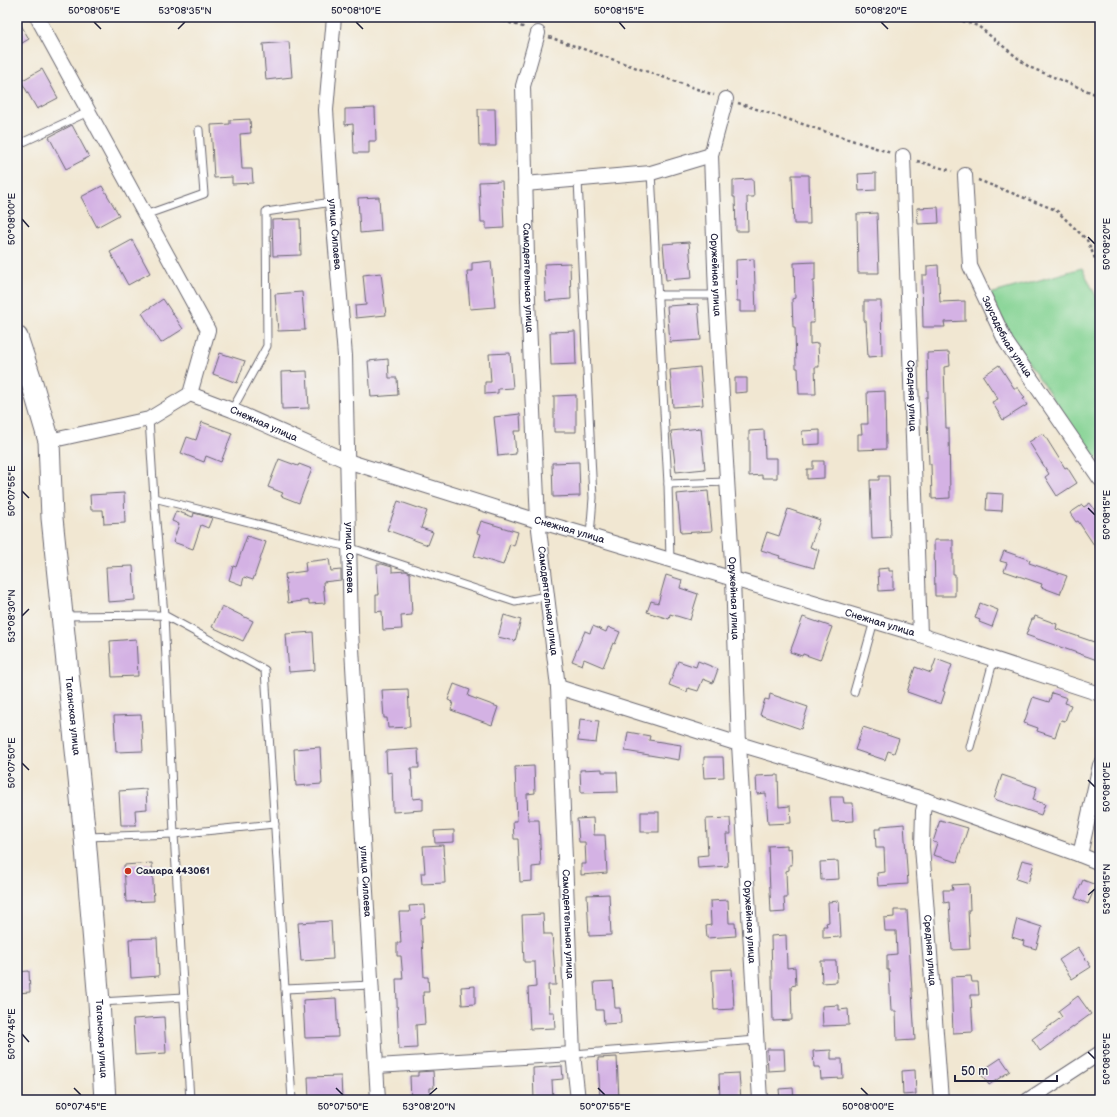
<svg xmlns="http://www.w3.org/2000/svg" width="1117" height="1117" font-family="'Balsamiq Sans',sans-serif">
<rect width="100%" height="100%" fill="#f6f6f2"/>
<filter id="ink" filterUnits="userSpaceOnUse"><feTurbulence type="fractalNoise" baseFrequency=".025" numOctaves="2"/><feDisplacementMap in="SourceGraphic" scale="8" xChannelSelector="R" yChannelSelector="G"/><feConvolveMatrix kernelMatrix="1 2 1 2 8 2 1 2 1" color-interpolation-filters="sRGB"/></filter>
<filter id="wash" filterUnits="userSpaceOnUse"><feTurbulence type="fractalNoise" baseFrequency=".012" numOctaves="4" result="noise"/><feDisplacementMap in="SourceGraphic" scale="16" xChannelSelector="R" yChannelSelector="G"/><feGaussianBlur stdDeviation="0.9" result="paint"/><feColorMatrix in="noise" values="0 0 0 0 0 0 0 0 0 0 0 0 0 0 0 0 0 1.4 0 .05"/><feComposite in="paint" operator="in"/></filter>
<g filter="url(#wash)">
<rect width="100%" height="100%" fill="#f1e7d2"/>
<polygon fill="#84d393" stroke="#537a67" points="1082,268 1100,304 1100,456 1095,459 1012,339 990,294"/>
<g id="blocks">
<g fill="#d4b2e4">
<polygon points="17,18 29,39 17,46"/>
<polygon points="289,42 292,77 266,80 263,44"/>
<polygon points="42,69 58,98 37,109 21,81"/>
<polygon points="375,108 376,141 369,141 369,153 354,153 353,124 345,125 345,109"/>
<polygon points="478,109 495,109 496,146 479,146"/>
<polygon points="250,119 251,133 240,134 242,169 252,169 253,183 232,184 232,177 214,178 211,125 230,124 230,120"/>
<polygon points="72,125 89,157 66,169 49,137"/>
<polygon points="876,173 876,190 859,191 858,174"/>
<polygon points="792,175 809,175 810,224 794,224"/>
<polygon points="753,179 754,197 747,197 748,231 736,231 735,197 733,197 733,180"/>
<polygon points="502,181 504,228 486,229 486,222 481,222 479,182"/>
<polygon points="102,186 119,215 97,227 81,197"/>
<polygon points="379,197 381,231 360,233 358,198"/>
<polygon points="938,207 939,223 918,224 917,208"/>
<polygon points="877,213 879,273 858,273 857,214"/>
<polygon points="300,219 301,255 273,256 272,220"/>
<polygon points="132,240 150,273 128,285 110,252"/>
<polygon points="689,242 692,278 666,280 663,244"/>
<polygon points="754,259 756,312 740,312 740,301 737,301 736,260"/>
<polygon points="491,261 495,307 470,309 467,271 472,271 472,263"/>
<polygon points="815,262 815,281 813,281 814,323 810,323 810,344 818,343 819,367 815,367 816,394 799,394 798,368 796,368 795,327 793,327 792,299 795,298 794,263"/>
<polygon points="570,263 571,299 546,301 544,264"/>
<polygon points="938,265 940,302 965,301 965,321 944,322 945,327 923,327 922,275 927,275 927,266"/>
<polygon points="381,273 386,315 356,318 355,306 366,305 363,275"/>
<polygon points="302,292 305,330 278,331 275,294"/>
<polygon points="163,299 183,329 161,343 142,313"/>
<polygon points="864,301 881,301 882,356 868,357 866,321 864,321"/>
<polygon points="698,304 701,340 670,342 667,306"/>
<polygon points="575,331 576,364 551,365 550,332"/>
<polygon points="949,352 950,366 944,367 946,428 949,428 950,498 932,499 931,464 929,464 926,397 928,397 927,353"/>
<polygon points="220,353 245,361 237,383 213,374"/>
<polygon points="510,353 513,388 498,389 498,393 485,394 485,382 491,382 489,354"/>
<polygon points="388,359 389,378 397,378 398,395 371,397 368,361"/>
<polygon points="999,365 1014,388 1018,388 1025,398 1023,399 1027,405 1003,420 992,402 998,399 983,376"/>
<polygon points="700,367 703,405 673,407 670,370"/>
<polygon points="307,371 309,408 282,409 281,372"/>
<polygon points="735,378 747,378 747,392 735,393"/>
<polygon points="885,391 886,449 858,450 858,434 862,434 861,424 868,424 867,392"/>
<polygon points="576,395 576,432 554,432 554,396"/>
<polygon points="520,414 521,431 514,431 516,454 498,456 494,417"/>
<polygon points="202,422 232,433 221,462 206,456 204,462 181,453 187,437 196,440"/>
<polygon points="701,428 705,469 676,472 671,431"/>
<polygon points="764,430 765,458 777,458 777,478 762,478 762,475 749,476 749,431"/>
<polygon points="820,430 820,444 803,445 802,431"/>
<polygon points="1043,433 1065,468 1067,467 1077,483 1057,496 1045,477 1049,474 1029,442"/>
<polygon points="279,459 298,466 299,464 312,469 299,503 281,496 283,493 268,487"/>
<polygon points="813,461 824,461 824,478 807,479 807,469 813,469"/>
<polygon points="579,462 580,496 553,497 552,463"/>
<polygon points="879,476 889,476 891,538 872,539 870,480 879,480"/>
<polygon points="708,491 712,531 681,533 677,494"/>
<polygon points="124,493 125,523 104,524 103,510 91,510 90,495"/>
<polygon points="987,493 1003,494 1002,511 986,510"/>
<polygon points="398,501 427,511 421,528 433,532 428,545 387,530"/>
<polygon points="1090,503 1100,518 1100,554 1078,521 1076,522 1070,513 1082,505 1084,507"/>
<polygon points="788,509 820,520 810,547 819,550 814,568 779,558 780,556 761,550 767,532 779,536"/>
<polygon points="176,511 193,517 194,513 212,518 208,528 201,525 193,549 173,542 179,524 172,521"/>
<polygon points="481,521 518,532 514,546 510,544 503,565 474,556 481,534 477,533"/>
<polygon points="247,536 266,542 253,580 244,577 242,585 229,580 233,566 236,567"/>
<polygon points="934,540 953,540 953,574 955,574 955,596 935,596"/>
<polygon points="1004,551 1030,560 1029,563 1067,576 1060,594 1041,587 1042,584 1004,571 1007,563 1000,561"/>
<polygon points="329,559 331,571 341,570 341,580 323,582 325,603 309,604 309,600 288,603 285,574 306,571 305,562"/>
<polygon points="377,564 382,564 392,567 392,572 406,571 410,573 412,615 401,616 402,629 383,630 382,611 376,612 376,595 379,595"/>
<polygon points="133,566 135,600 108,602 106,567"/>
<polygon points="889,568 889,571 893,571 893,590 879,591 878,569"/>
<polygon points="666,575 682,580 680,588 698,594 690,620 670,614 669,619 647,612 651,601 658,603"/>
<polygon points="980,603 998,610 992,627 979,622 980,620 975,618"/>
<polygon points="222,606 253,621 243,641 212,627"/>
<polygon points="504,615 521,620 515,641 498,637"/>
<polygon points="1035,616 1057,624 1056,629 1100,644 1100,661 1026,635 1032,619 1034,619"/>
<polygon points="803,617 832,627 820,660 803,654 802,656 790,652"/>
<polygon points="593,626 606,632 608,627 620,632 615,644 613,643 603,667 584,659 582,665 572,661 585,631 590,633"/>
<polygon points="313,632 315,670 289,672 286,634"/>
<polygon points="136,639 138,676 112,677 110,641"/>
<polygon points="936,659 952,665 943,691 945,692 941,704 907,692 915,667 931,673"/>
<polygon points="678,661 696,667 698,661 718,669 713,683 703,679 698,691 688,688 687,692 669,685"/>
<polygon points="454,684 470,690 468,696 498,707 492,725 451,710 453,702 448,700"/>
<polygon points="408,689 410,727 388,728 387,718 384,718 382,690"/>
<polygon points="1052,693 1067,698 1065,703 1071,705 1065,721 1061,720 1055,737 1037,731 1038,728 1024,723 1033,697 1049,702"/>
<polygon points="770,694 808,707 801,729 760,715 765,699 769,700"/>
<polygon points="141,715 143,751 116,752 114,716"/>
<polygon points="580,719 599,721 596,743 578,741"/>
<polygon points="863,727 899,739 894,753 888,751 885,760 855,750"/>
<polygon points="628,732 650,736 649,740 681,745 679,760 625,751"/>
<polygon points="320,747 322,784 296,786 294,749"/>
<polygon points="418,749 419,768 411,768 413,799 423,798 423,810 393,812 392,772 387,773 386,751"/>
<polygon points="704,757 723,757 724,777 704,778 703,764 704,764"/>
<polygon points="534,766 535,793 527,794 528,820 539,820 541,866 532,867 532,881 520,882 518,839 514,839 513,821 517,821 515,767"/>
<polygon points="602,769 602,772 617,772 618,792 581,793 580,770"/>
<polygon points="778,775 779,807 790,806 791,823 768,824 766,793 757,794 756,776"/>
<polygon points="1002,775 1037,787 1033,800 1045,804 1041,815 994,799"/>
<polygon points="146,789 147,809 135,810 136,825 121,825 119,791"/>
<polygon points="830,797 843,797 844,803 853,803 854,821 832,822"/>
<rect x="641" y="812" width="18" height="20"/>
<polygon points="593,818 594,835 605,835 607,873 581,875 581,864 586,864 585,842 579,842 577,819"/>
<polygon points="730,818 731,834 726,834 728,866 698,868 697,856 708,855 706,819"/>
<polygon points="940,820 968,828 957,862 933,855 937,843 933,842"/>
<polygon points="904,824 908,884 878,886 877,873 885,872 884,848 876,848 875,829 881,829 881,826"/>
<polygon points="454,830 454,842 435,843 434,831"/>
<polygon points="443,845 445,883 422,884 421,873 425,873 423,846"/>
<polygon points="787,845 787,849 791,848 792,865 789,865 789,870 786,871 787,898 784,898 785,912 771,913 768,846"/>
<polygon points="1022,860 1034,863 1028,883 1016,879"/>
<polygon points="838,861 839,879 821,880 820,862"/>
<polygon points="152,863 154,901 126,902 124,865"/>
<polygon points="1083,880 1096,885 1088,904 1075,898"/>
<polygon points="969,884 970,910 968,910 970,949 952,950 949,902 944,903 943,890 953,890 952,885"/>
<polygon points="609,894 611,935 589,936 587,895"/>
<polygon points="728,900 729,923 735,923 736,936 707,938 706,926 711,925 710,901"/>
<polygon points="839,901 841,937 823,938 823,926 827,926 826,923 829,922 828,902"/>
<polygon points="424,905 425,918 421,919 424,977 428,977 429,992 423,992 425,1024 416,1025 417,1048 399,1049 396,979 403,979 401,956 397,956 397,943 401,943 399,912 410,912 409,906"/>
<polygon points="894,910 907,910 915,1040 897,1041 896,1011 891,1011 889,970 887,970 887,955 897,954 896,931 885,931 884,918 894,917"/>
<polygon points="543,914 544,934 552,934 556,985 548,985 549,1012 554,1012 555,1028 530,1029 528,988 536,987 535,962 524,962 522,915"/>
<polygon points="1017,919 1042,927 1036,949 1023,945 1024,941 1012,937"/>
<polygon points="331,921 333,959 301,961 298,923"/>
<polygon points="786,935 787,968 795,967 796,985 791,986 792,1020 773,1021 771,936"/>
<polygon points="157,938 159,976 131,978 129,939"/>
<polygon points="1078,947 1091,967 1072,979 1059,960"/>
<polygon points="821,961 836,961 837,982 822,983"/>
<polygon points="732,969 734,1009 714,1010 712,970"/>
<polygon points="29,971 30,992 17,993 17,972"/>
<polygon points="971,976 972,982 978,982 979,995 971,995 973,1032 953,1033 951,977"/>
<polygon points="613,981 615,1008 620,1008 621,1023 604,1024 603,1010 596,1010 594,982"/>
<polygon points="475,986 475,1004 462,1005 461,987"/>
<polygon points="1078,996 1091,1014 1040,1051 1032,1039 1062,1017 1058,1011"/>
<polygon points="336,998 338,1037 305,1038 303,1000"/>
<polygon points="839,1005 839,1010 848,1009 849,1025 823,1026 822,1006"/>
<polygon points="164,1017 166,1053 135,1055 133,1019"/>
<polygon points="767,1049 784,1049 785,1070 768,1071"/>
<polygon points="831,1050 831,1059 842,1059 843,1078 821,1079 820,1067 814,1067 813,1051"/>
<polygon points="617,1057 619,1100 600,1100 598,1058"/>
<polygon points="1001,1058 1010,1071 989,1085 980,1072"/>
<polygon points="562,1066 563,1079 552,1080 553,1100 534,1100 533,1068"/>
<polygon points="915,1070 916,1094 903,1095 902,1071"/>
<polygon points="433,1071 434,1088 430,1088 430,1100 411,1100 410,1076 418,1076 418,1072"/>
<polygon points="739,1073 741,1100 720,1100 719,1074"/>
<polygon points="341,1076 342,1100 309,1100 308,1077"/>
<polygon points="793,1088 794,1100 780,1100 779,1089"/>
</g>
</g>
</g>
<g filter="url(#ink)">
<use href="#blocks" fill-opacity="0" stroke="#6a6770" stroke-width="1"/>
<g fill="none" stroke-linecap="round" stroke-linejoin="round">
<defs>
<g id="service">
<polyline points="17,145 88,112"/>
<polyline points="651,173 668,484 670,560"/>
<polyline points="578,180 593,498 590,536"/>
<polyline points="145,215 204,194 199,130"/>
<polyline points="657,295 716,295"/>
<polyline points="232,410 267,346 266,212 332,202"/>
<polyline points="149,419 154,498 164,615 265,670 292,1100"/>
<polyline points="668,484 727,482"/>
<polyline points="154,498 348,547 515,602 546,596"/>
<polyline points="63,616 164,615 174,834 190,1100"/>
<polyline points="854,692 874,621"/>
<polyline points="970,747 994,658"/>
<polyline points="87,837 174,834 275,824"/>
<polyline points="285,989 371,985"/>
<polyline points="101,1002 184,997"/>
<polyline points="573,1054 757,1040"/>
</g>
<g id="minor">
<polyline points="37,17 208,330 190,394"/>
<path id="s1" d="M334 17 326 110 332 202 345 356 351 631 378 1100"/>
<path id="s2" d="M538 33 523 86 528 300 538 521 558 687 573 1054 578 1100"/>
<path id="s3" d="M726 99 711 155 716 295 733 579 739 744 760 1100"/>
<path id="s4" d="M903 156 920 635"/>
<path id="s5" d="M965 175 970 266 1006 342 1100 479"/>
<polyline points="525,184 651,173 711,155"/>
<path id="s6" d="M49 441 149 419 190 394 232 410 347 461 538 521 590 536 920 635 1100 694"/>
<polyline points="558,687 739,744 926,800 1080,855 1100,765"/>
<path id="s7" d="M926 800 923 811 922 847 941 1100"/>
<polyline points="1080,855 1100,863"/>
<polyline points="377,1066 573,1054"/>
<polyline points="1028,1100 1100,1053"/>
</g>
<g id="secondary">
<path id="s8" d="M17 337 32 383 49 441 52 518 85 837 99 1002 105 1100"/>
</g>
</defs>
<use href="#service" stroke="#6a6770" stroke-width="9"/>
<use href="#minor" stroke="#6a6770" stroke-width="16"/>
<use href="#secondary" stroke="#6a6770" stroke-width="23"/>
<g stroke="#6a6770" stroke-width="2.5" stroke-dasharray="3 3" stroke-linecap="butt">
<polyline points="492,17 526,28"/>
<polyline points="951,17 978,26 1029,67 1100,96"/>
<polyline points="549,37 714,95"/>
<polyline points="738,103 891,153"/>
<polyline points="917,161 952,171"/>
<polyline points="978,180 1056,210 1087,240 1100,270"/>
</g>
<use href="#service" stroke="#fff" stroke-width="7"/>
<use href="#minor" stroke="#fff" stroke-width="14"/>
<use href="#secondary" stroke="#fff" stroke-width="21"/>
</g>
</g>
<path fill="none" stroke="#22223b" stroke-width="1.5" d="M94 22 101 29M356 22 363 29M619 22 625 29M881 22 888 29M178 29 185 22M22 219 29 227M1088 237 1095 244M22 491 29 498M1088 508 1095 515M22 616 29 609M22 763 29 770M1088 780 1095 787M1088 895 1095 889M22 1034 29 1042M1088 1052 1095 1059M74 1088 81 1095M336 1088 343 1095M598 1088 605 1095M861 1088 868 1095M429 1095 437 1088"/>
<circle fill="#c8321e" stroke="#f6f6f2" stroke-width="1.5" cx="128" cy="871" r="4"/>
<g text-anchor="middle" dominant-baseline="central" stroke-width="4" stroke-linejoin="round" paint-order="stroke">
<g font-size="10" fill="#22223b" stroke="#f6f6f2">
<text stroke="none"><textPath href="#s1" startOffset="218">улица Силаева</textPath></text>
<text stroke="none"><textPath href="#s3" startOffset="178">Оружейная улица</textPath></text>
<text stroke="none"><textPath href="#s2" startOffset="247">Самодеятельная улица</textPath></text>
<text stroke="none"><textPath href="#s5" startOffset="171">Заусадебная улица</textPath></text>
<text stroke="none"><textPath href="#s4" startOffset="240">Средняя улица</textPath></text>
<text stroke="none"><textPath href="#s6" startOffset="230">Снежная улица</textPath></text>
<text stroke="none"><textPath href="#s6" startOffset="554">Снежная улица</textPath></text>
<text stroke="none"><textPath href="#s1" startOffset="542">улица Силаева</textPath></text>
<text stroke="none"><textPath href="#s3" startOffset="502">Оружейная улица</textPath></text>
<text stroke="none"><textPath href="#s2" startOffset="571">Самодеятельная улица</textPath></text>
<text stroke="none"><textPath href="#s6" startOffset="878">Снежная улица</textPath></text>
<text stroke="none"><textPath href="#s8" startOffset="385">Таганская улица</textPath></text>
<text stroke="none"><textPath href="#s1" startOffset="866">улица Силаева</textPath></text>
<text stroke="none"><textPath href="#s3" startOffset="826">Оружейная улица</textPath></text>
<text stroke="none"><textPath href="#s2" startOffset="895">Самодеятельная улица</textPath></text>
<text stroke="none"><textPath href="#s7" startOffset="151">Средняя улица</textPath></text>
<text stroke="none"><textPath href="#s8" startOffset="709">Таганская улица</textPath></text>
</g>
<g font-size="10" font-weight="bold" fill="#22223b" stroke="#f6f6f2" text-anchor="start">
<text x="136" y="871">Самара 443061</text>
</g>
</g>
<rect width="1117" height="1117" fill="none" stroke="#f6f6f2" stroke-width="44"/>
<path d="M955 1075v6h102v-6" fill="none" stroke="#22223b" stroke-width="2"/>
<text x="961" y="1075" font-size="12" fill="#22223b" stroke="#f6f6f2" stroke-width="3" paint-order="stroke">50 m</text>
<rect x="22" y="22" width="1073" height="1073" fill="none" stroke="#22223b" stroke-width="1.5"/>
<g font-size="10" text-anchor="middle" fill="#22223b">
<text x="94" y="14">50°08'05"E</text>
<text x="185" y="14">53°08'35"N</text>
<text x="356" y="14">50°08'10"E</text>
<text x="619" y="14">50°08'15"E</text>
<text x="881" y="14">50°08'20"E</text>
<text transform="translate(11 219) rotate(-90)" y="4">50°08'00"E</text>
<text transform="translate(1106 244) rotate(-90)" y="4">50°08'20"E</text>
<text transform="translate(11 491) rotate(-90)" y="4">50°07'55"E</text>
<text transform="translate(1106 515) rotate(-90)" y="4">50°08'15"E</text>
<text transform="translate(11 616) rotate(-90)" y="4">53°08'30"N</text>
<text transform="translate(11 763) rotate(-90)" y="4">50°07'50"E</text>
<text transform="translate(1106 787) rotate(-90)" y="4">50°08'10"E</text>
<text transform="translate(1106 889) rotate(-90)" y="4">53°08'15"N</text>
<text transform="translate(11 1034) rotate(-90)" y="4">50°07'45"E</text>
<text transform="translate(1106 1059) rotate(-90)" y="4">50°08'05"E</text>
<text x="81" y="1110">50°07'45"E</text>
<text x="343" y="1110">50°07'50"E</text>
<text x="429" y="1110">53°08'20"N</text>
<text x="605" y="1110">50°07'55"E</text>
<text x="868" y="1110">50°08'00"E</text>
</g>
</svg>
